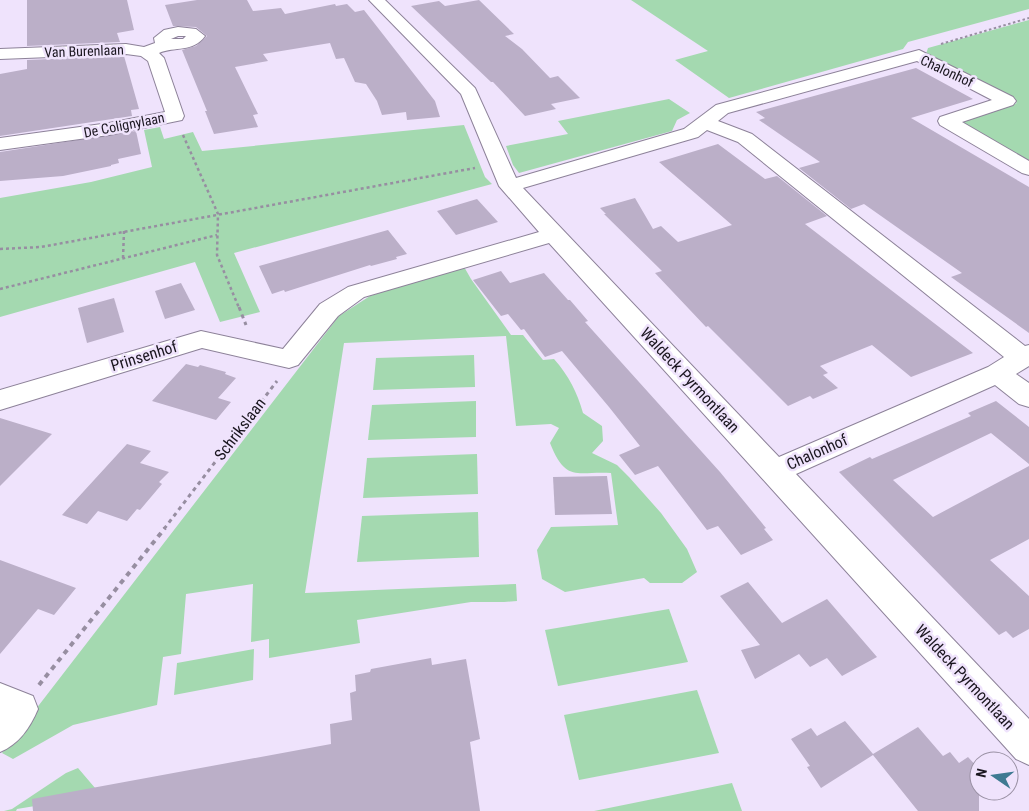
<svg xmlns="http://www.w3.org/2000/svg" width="1029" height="811" font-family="'Roboto Condensed',sans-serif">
<rect width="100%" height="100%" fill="#efe3fc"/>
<g fill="#a4d9b0">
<polygon points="631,0 1029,0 1029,9 908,42 903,49 729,98 675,60 708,51"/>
<polygon points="1029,20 1029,162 960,122 1017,103 926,54 928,48"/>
<polygon points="669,99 690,113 677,120 672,131 519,173 513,165 506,146 568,134 558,121"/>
<polygon points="464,125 485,177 492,184 234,253 260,312 220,322 195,262 0,317 0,198 91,182 152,167 144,130 160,127 164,139 193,132 202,151"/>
<path d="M463 265 471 279 511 335H523L543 360 554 359C569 376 577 392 583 413L602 426 603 441 592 453 617 465 629 477 661 513 687 549 697 572 682 583H650L644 578 565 592 542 579 537 550 551 527 618 525 611 473C576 471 566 483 550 443L559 428 551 424 516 426 506 336 344 343 305 593 516 584 517 601 504 602H471L357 620 360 643 269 658V639L251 642 253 584 186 594 181 654 163 657 157 705 73 725 13 759 2 753 339 316 370 296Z"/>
<polygon points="474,355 475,387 373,390 376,358"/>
<polygon points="476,401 476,437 368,440 372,405"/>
<polygon points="477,454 478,494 363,498 367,458"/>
<polygon points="478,512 479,557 357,562 362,516"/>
<polygon points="669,609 688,662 558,686 545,630"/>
<polygon points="254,649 253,680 174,695 177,663"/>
<polygon points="697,690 719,753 579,780 564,715"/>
<polygon points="78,768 101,795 17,809 16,811 4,811 12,809 66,773"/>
<polygon points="732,783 742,811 594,811"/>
</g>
<g fill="#bbafc8">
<polygon points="27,0 127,0 134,30 117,33 120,42 27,46"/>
<polygon points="197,0 247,0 253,11 281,8 285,14 335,4 336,6 347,4 355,12 364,10 435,101 440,117 407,120 406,112 382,115 377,101 366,84 355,82 344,58 336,59 330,43 263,54 268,61 235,67 258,114 253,115 258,127 214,134 205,111 207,111 182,50 196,46 207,36 196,27 173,26 165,5"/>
<polygon points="479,0 514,34 505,36 522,49 550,78 558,76 580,98 551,104 556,109 525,116 493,82 491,82 411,6 439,1 445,6"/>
<polygon points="124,56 139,109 131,110 132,116 0,136 0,74 27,69 27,60"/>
<polygon points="916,68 973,99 911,118 1029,187 1029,333 951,277 962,273 864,204 851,209 799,168 820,162 759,120 765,118 756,112"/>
<polygon points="136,131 141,154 118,159 119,163 111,165 111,166 63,176 0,181 0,152"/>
<polygon points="718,144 765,179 777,176 827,216 805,224 973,353 911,377 872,345 820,366 828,373 823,375 838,388 813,399 810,396 788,406 708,326 706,327 655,273 662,271 604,214 606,214 600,208 635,198 653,229 661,226 678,242 732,225 659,162"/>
<polygon points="477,199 498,222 456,235 437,211"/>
<polygon points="388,230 407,254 396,257 397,259 371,266 370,265 285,292 284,290 272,294 259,266"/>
<polygon points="501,271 510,283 544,273 568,300 570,300 588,321 585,322 720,472 766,528 764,529 773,540 741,555 718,526 707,530 658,466 635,475 619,455 640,446 609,407 562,351 545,357 524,329 521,330 508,314 501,316 473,280"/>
<polygon points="181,283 195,310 165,319 155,291"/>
<polygon points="114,298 124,332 87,343 78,308"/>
<polygon points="186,364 198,367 200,365 226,372 225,374 236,378 218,398 231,402 216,420 152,401"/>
<polygon points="996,401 1029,427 1029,464 991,433 893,480 933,517 1029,466 1029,539 990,560 1029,596 1029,629 1013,638 1006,631 999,635 839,472 870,457 872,459 971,416 968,413"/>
<polygon points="0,418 52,434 0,486"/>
<polygon points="127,444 151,451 140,463 169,472 159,482 162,484 140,510 137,509 127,521 98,511 87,524 62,515"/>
<polygon points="607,476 612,514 555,515 553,477"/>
<polygon points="0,560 76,588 54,615 38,609 0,654"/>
<polygon points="748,582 782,623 827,599 877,657 842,676 827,658 810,667 799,654 755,679 741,650 760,645 720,596"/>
<polygon points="431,658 432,665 466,659 480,739 470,742 480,811 33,811 32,799 331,744 330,724 352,720 350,693 356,691 355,675 370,672 371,669"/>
<polygon points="845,721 873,754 918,727 943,756 950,752 959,763 968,757 979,769 979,811 918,811 873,755 821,788 807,767 810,766 791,739 811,728 817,736"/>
</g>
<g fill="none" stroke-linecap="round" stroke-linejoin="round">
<defs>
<g id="minor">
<path d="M369 0H385L475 88 516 178 684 129 716 105 919 50 1013 97 1016 101 1013 105 962 122 1029 161V175L1022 173 940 125 938 121 940 117 992 100 917 61 728 113 718 121 752 134 1025 346 1029 345V366L1016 374 1029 383V407L1019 404 995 385 796 474 1029 719V765L1016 759 549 243 364 297 338 316 298 365 289 368 202 348 0 410V390L201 331 283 349 320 304 348 287 539 232 499 186 461 94ZM707 130 738 142 1004 357 988 367 779 457 523 188 698 137Z"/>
<path d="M178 27 196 29 205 36C193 53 175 46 159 53L164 58 184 116 182 120 109 135 0 150V138L109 123 165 112 148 61 141 56 126 54 0 59V49L126 44 144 47 155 43 154 38 164 30ZM178 36H186L183 39H171Z"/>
<path d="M0 683 33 696 38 709C30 728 19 744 0 752Z"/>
</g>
</defs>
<use href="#minor" stroke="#8d8299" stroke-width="2"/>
<polyline stroke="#978ea1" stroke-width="2" stroke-dasharray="2.5 2.5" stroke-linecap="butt" points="941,44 1029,18"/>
<g stroke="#978ea1" stroke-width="2.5" stroke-dasharray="3 3" stroke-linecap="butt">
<polyline points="183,135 218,214 217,255 239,308"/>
<polyline points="0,249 41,247 475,168"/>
<polyline points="123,258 124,231"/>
<polyline points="0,289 217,235"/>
</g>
<g stroke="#978ea1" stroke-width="3" stroke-dasharray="4 4" stroke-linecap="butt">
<polyline points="239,307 246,325"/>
<polyline points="164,529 277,381"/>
</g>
<polyline stroke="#978ea1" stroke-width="4" stroke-dasharray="5 5" stroke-linecap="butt" points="39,685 165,528"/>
<use href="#minor" fill="#fff" fill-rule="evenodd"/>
</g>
<g text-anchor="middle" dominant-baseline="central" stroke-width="5" stroke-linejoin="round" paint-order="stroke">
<g font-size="14" fill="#1a161f" stroke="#efe3fc">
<text transform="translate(84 51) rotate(-2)">Van Burenlaan</text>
<text transform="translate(947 71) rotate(25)">Chalonhof</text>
<text transform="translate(124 125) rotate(-11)">De Colignylaan</text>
</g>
<g font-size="16" fill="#1a161f" stroke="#efe3fc">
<text transform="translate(144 356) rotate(-17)">Prinsenhof</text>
<text transform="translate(690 380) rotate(47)">Waldeck Pyrmontlaan</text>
<text transform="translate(240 429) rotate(-53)">Schrikslaan</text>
<text transform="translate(817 452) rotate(-24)">Chalonhof</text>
<text transform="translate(965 677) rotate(47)">Waldeck Pyrmontlaan</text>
</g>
</g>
<g transform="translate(994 776) rotate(283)"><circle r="24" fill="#efe3fc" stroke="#9a91a4"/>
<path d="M0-4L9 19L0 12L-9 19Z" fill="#3e7a92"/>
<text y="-8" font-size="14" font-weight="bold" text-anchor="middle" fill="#1a161f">N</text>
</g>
</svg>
